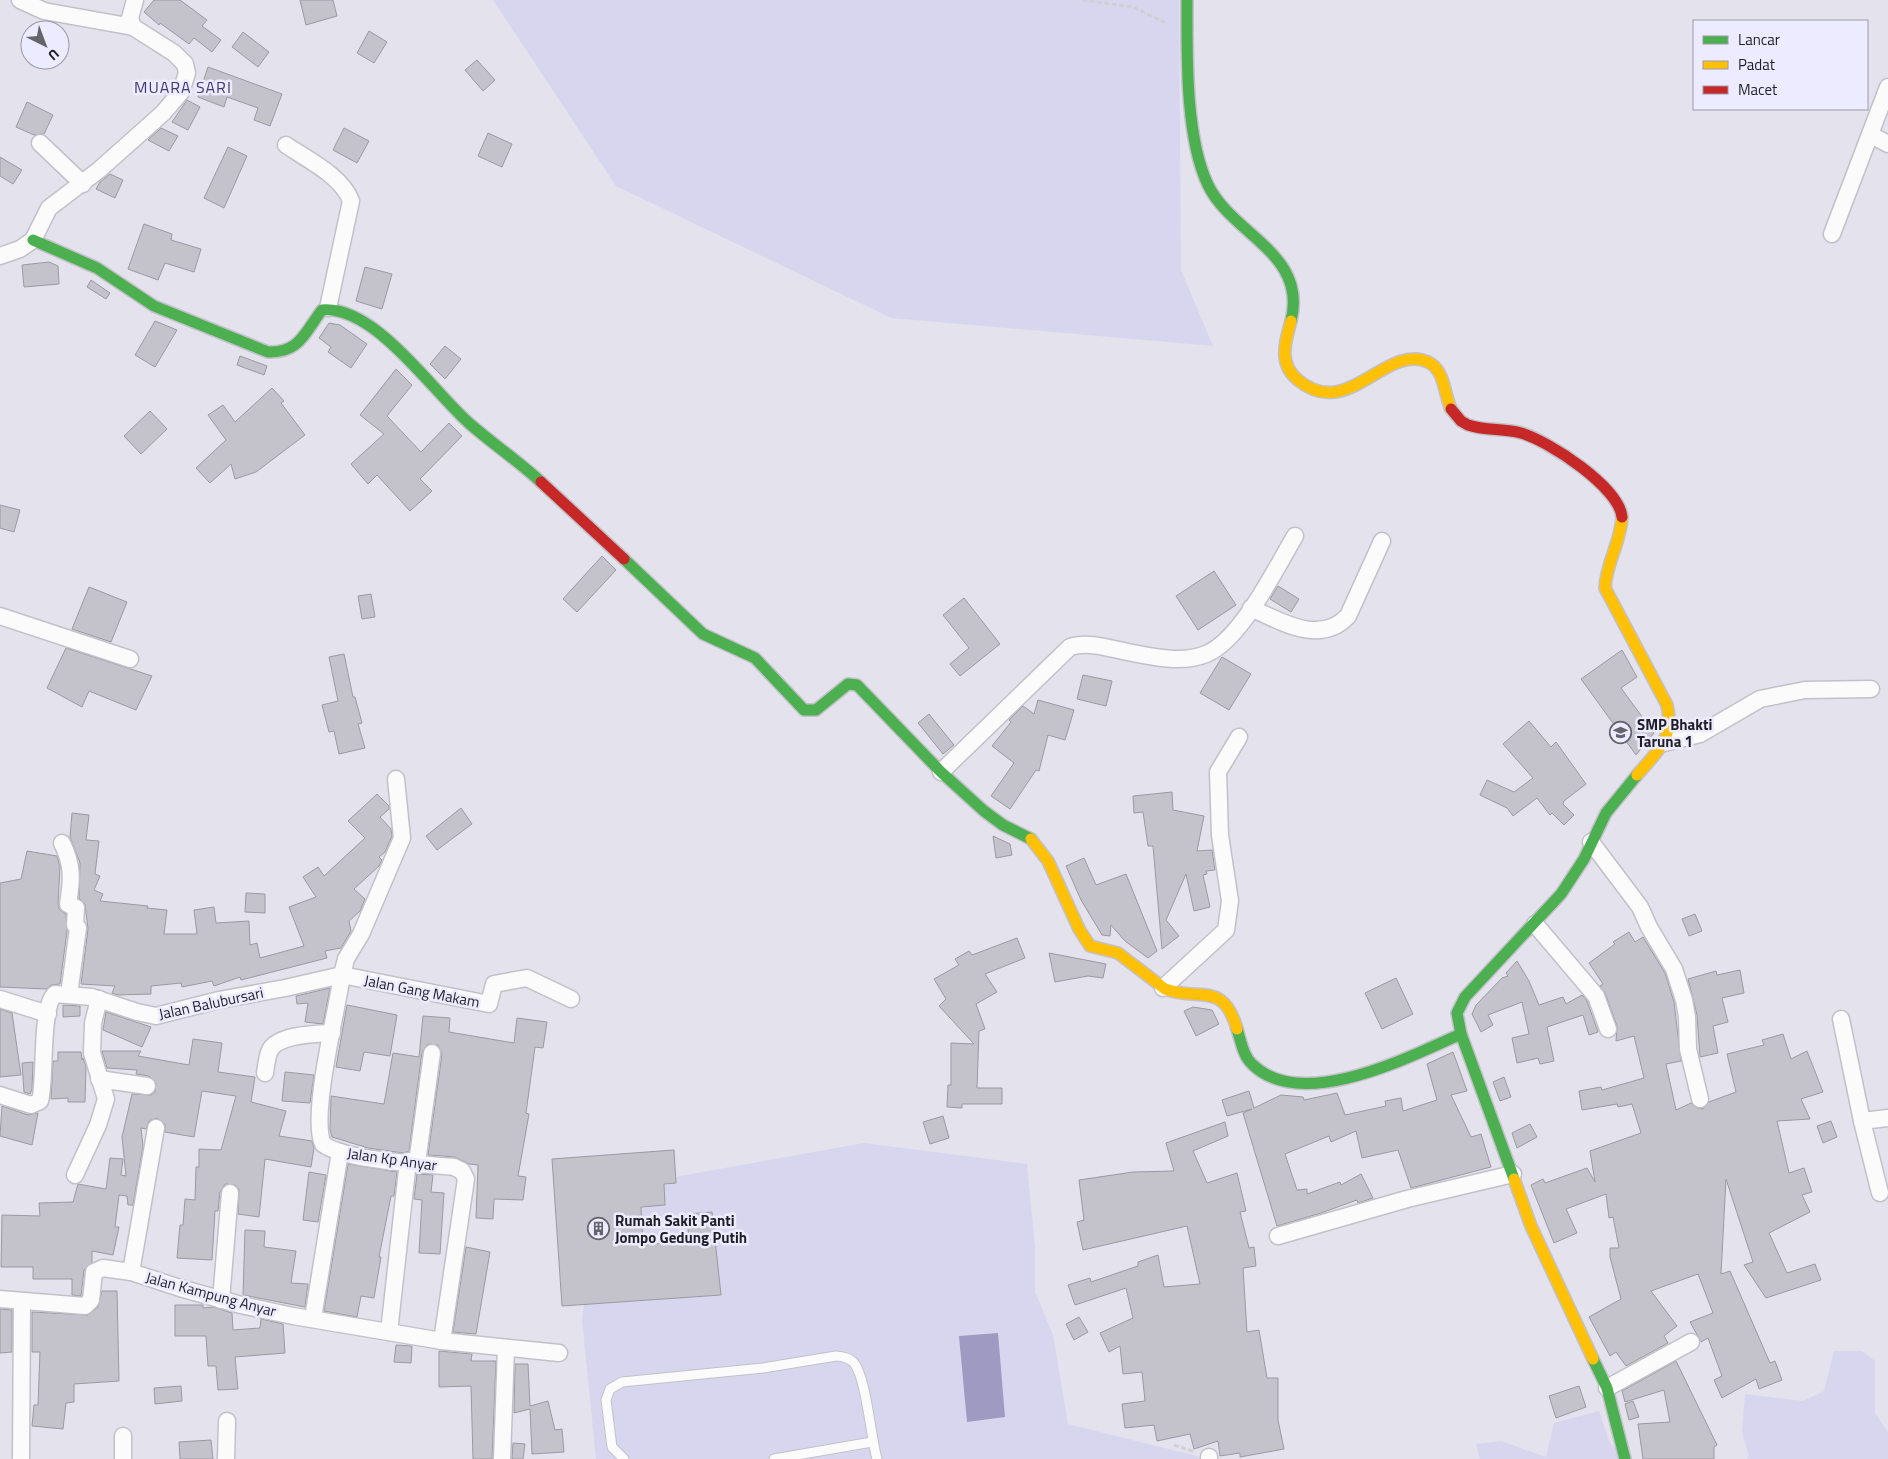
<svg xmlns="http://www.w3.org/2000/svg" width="1888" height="1459" font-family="'Titillium Web',sans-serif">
<rect width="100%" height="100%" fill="#e4e2ed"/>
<g fill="#d8d6ee">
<polygon points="493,0 1179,0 1181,270 1213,346 891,318 616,186"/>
<polygon points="864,1143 1027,1164 1035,1247 1035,1291 1053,1335 1068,1424 1197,1456 1201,1459 596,1459 582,1320 596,1212 680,1176"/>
<polygon points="1834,1351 1862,1351 1875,1361 1875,1413 1888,1432 1888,1459 1747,1459 1749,1456 1742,1433 1745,1394 1803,1401 1824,1391"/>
<polygon points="1599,1411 1609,1441 1624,1459 1480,1459 1476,1444 1501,1441 1546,1457 1554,1423"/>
</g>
<polygon fill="#9f9ac1" points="998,1333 1005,1417 967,1422 959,1336"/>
<g fill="#c4c2ca" stroke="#9b99a2">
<polygon points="154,0 180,0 207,20 202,26 221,40 212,52 194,38 189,44 160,23 159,25 144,12"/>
<polygon points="300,0 333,0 337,16 306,25"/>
<polygon points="369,31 387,42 374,63 357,53"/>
<polygon points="243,32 269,52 258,67 232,47"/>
<polygon points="477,60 495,80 483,91 465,70"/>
<polygon points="208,67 282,94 270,126 254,120 258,108 227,97 224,107 198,97"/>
<polygon points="187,100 200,107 188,130 172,122"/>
<polygon points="27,102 53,115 44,134 34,135 16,127"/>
<polygon points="161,128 178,136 169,151 148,140"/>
<polygon points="344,128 369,141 357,163 333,150"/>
<polygon points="488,133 512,144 502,167 478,156"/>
<polygon points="228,147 247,156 224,208 204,198"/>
<polygon points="0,157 22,170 13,184 0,176"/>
<polygon points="110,174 123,180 115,198 96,189 100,182"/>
<polygon points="144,224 172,234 171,240 201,249 194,272 165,263 158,280 128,269"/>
<polygon points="49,262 58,266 59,284 24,287 22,265"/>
<polygon points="365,267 392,274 382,309 356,301"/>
<polygon points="91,280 110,293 106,299 87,287"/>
<polygon points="155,321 177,330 155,367 135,355"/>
<polygon points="329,323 340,325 367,344 351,368 328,352 331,347 319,338"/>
<polygon points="445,346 461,359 445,379 430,364"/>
<polygon points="240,356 267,366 264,375 237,365"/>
<polygon points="396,369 412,385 387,416 421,452 449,423 462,436 420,479 432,491 410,511 377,475 368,484 351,464 384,434 360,415"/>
<polygon points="272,388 284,401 281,403 305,435 256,472 235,479 231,464 210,483 196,468 226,440 208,415 223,405 235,422"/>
<polygon points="150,411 167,429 141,454 124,436"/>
<polygon points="0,505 20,510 14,532 0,528"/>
<polygon points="602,556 616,570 577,612 563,599"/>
<polygon points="1214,571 1236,605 1198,630 1176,596"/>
<polygon points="1278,586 1299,599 1291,612 1270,599"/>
<polygon points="89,587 127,602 111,642 72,629"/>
<polygon points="371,594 375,617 362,619 358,596"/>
<polygon points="964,598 1000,644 960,676 950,664 969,648 943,615"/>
<polygon points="66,648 152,676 136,710 89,691 82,707 47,688"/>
<polygon points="1622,650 1637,677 1621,688 1654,733 1636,755 1581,679"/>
<polygon points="344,654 353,697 355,697 362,723 358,724 365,748 339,754 334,731 329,732 322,705 338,701 329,657"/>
<polygon points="1222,657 1251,674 1229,710 1200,693"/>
<polygon points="1083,675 1112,681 1106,706 1077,699"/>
<polygon points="1038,700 1074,710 1065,740 1048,735 1039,771 1036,770 1010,809 991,796 1014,763 992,746 1011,722 1009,720 1023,706 1034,714"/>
<polygon points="929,714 954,745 943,754 918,723"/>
<polygon points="1529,721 1551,747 1556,742 1586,784 1564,801 1563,804 1574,815 1564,825 1552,813 1550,815 1537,798 1513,816 1507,808 1480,795 1487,780 1514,792 1533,778 1503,744"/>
<polygon points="1172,792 1173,810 1204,816 1197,851 1212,850 1215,870 1206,871 1207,874 1203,875 1210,907 1194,911 1186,874 1166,920 1179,936 1162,949 1153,846 1148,846 1143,812 1134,813 1133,796"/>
<polygon points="377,794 389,806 389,809 380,817 391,829 392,836 385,852 379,857 382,860 379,866 354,889 365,899 360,911 349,921 351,931 341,948 325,951 327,958 241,980 240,977 214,986 212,981 182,987 181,983 151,986 151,994 118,995 112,993 115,986 81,984 88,929 85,904 79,898 80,863 70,837 72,813 89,815 86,840 99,841 95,874 100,876 94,890 103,894 100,901 148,906 147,908 167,910 164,934 197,934 194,910 214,907 216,923 249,921 250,945 257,943 260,958 304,946 289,907 316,897 303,877 318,867 324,876 365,838 348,821"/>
<polygon points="461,808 472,824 437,850 426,836"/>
<polygon points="993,836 1010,844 1012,855 996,858"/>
<polygon points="27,851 57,856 60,867 58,903 59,909 66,914 67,931 60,984 51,985 46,989 0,987 0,883 21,879"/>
<polygon points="1084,858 1096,885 1126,874 1157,951 1148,958 1125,941 1111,925 1110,936 1102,935 1081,900 1066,866"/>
<polygon points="246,893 265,894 265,913 245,912"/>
<polygon points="1695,914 1702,931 1689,936 1682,919"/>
<polygon points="1629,932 1635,942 1643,937 1665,973 1674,1002 1681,1061 1666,1064 1676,1110 1691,1103 1697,1108 1703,1109 1709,1102 1736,1092 1727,1054 1764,1045 1762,1040 1783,1034 1791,1059 1807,1051 1823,1092 1801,1099 1810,1119 1777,1121 1789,1173 1804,1168 1812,1192 1802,1195 1810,1212 1769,1233 1787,1273 1815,1264 1821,1280 1766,1298 1744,1265 1753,1262 1726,1179 1721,1274 1730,1271 1770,1363 1775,1361 1782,1380 1759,1389 1756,1379 1722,1398 1714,1380 1722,1376 1708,1338 1701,1342 1690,1322 1713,1313 1698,1274 1651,1291 1677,1326 1664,1336 1668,1343 1626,1366 1616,1352 1610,1356 1589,1317 1621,1299 1610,1257 1610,1248 1619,1248 1613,1217 1609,1218 1606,1194 1566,1209 1577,1233 1554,1243 1531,1185 1543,1179 1545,1183 1587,1168 1595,1182 1590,1151 1641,1133 1632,1104 1618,1107 1617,1104 1582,1110 1579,1091 1601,1087 1602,1090 1644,1078 1634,1036 1616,1041 1617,1026 1605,993 1600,986 1603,984 1589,963 1615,944 1613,942"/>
<polygon points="1017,938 1025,958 985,974 997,992 976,1004 985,1029 979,1031 977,1088 1002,1088 1002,1104 962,1104 962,1108 947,1107 948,1085 951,1085 951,1043 974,1044 939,1006 946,999 934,979 959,965 955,959 969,951 972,955"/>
<polygon points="1049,953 1106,964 1103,978 1088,976 1055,982"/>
<polygon points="1517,961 1529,981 1539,1005 1563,997 1566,1004 1582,995 1587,1001 1598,1032 1589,1035 1583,1015 1547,1027 1554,1061 1540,1064 1538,1058 1517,1063 1512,1038 1529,1034 1522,1002 1488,1015 1493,1025 1481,1032 1472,1014 1476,1005 1502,978 1508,976 1506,973"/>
<polygon points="1740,970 1744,993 1722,998 1728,1022 1713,1026 1718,1053 1700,1057 1697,1015 1688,979 1716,971 1717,975"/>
<polygon points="1396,978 1413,1014 1382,1029 1365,993"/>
<polygon points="330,988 323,1024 305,1022 308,1003 297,1004 296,996"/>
<polygon points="63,1005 80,1006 80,1016 63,1017"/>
<polygon points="347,1005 397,1015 390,1056 364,1052 360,1071 336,1067"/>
<polygon points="1193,1007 1212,1010 1219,1024 1196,1036 1184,1011"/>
<polygon points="0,1009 12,1013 21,1075 0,1077"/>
<polygon points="106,1012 151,1027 142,1047 103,1030"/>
<polygon points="423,1016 450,1018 449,1032 514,1043 517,1018 547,1022 543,1048 535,1047 526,1113 529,1114 518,1176 526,1177 523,1200 494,1199 493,1219 476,1218 478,1165 469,1164 455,1157 428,1155 442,1054 438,1045 428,1044 422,1052 409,1151 403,1153 368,1148 332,1137 330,1129 331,1096 384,1104 393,1053 419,1057"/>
<polygon points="193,1039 222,1043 218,1072 255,1077 251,1102 286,1111 279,1136 312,1141 314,1148 311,1167 265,1159 259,1217 238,1214 239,1189 235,1185 225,1184 220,1192 218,1211 215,1211 212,1260 177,1258 180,1225 183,1225 185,1199 195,1200 196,1167 199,1167 199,1149 221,1150 236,1096 202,1091 194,1137 165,1132 165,1124 157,1118 149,1121 146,1129 141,1128 143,1146 133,1205 128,1205 127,1196 119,1195 115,1227 119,1227 113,1255 92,1251 92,1262 84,1270 81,1296 72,1295 72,1279 33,1279 33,1267 1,1267 2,1215 40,1216 39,1203 73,1202 78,1184 106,1189 110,1158 123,1159 121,1175 126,1176 122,1137 132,1094 151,1095 155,1092 156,1083 149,1076 136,1074 137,1070 107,1068 102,1051 141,1051 138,1056 189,1065"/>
<polygon points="58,1052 81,1052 82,1060 83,1058 86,1066 85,1102 68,1102 68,1098 51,1099 53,1061 58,1061"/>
<polygon points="1453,1052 1467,1091 1451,1095 1471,1137 1481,1134 1491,1167 1411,1188 1398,1150 1362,1158 1356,1131 1331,1142 1329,1136 1285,1154 1297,1190 1307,1189 1307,1194 1340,1182 1341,1185 1361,1174 1373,1198 1358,1203 1357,1200 1321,1213 1277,1226 1243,1113 1252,1109 1227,1116 1222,1100 1249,1091 1254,1108 1281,1095 1303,1097 1304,1100 1337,1093 1345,1115 1386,1106 1385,1101 1401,1098 1403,1111 1437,1100 1427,1064"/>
<polygon points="33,1062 32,1089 30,1094 24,1092 22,1063"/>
<polygon points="285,1072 314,1075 310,1103 282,1101"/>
<polygon points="1504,1077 1511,1097 1500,1101 1493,1082"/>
<polygon points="2,1106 28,1115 38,1113 32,1145 0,1136"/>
<polygon points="943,1116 949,1138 930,1144 923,1122"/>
<polygon points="1831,1121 1837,1137 1823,1143 1817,1126"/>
<polygon points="1225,1122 1228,1136 1193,1151 1207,1183 1237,1173 1246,1211 1240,1212 1249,1248 1254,1247 1256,1266 1243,1268 1247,1332 1259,1330 1267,1378 1278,1378 1278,1420 1284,1449 1240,1457 1240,1453 1220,1456 1218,1441 1194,1449 1190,1434 1157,1441 1154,1425 1125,1428 1122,1404 1145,1401 1142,1372 1123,1374 1120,1346 1109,1352 1100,1333 1133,1318 1126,1288 1075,1305 1068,1285 1090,1278 1091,1282 1138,1266 1138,1262 1158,1255 1164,1287 1200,1284 1187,1226 1083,1250 1077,1222 1084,1220 1079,1180 1133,1172 1174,1171 1166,1143"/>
<polygon points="1530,1124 1537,1137 1517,1148 1512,1133"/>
<polygon points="674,1150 676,1183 664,1184 665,1205 641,1207 643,1245 689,1241 687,1214 712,1212 721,1295 562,1306 552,1159"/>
<polygon points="348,1164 397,1172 394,1196 391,1196 379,1257 381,1257 374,1298 361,1296 357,1317 324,1311"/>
<polygon points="309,1172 326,1175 318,1222 303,1220"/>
<polygon points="417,1174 433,1175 431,1192 444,1193 440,1254 419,1253 422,1200 414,1199"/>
<polygon points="245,1230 265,1231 264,1247 296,1251 291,1283 308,1284 305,1307 243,1295"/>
<polygon points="466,1247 490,1252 476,1334 453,1332"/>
<polygon points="102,1291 117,1291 119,1381 74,1384 74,1402 66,1403 63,1429 32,1426 34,1405 38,1405 40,1352 32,1352 32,1312 88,1315 98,1307"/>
<polygon points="175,1305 203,1305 203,1308 213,1307 232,1313 233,1330 260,1328 261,1319 283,1324 285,1353 235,1357 238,1389 218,1390 216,1366 208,1366 206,1336 175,1336"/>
<polygon points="0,1309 12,1310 12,1352 0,1353"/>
<polygon points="1079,1317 1088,1332 1074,1340 1066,1324"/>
<polygon points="396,1345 412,1346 411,1363 394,1362"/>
<polygon points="439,1351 472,1354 471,1361 496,1361 492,1459 473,1459 471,1386 439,1387"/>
<polygon points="1676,1361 1717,1445 1714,1447 1714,1459 1643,1459 1638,1424 1670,1422 1664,1390 1625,1402 1622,1391"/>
<polygon points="515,1364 528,1364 530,1406 548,1401 555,1430 562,1429 564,1452 532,1454 530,1409 514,1413"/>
<polygon points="181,1386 182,1401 155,1404 154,1388"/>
<polygon points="1579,1386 1586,1407 1556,1418 1549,1396"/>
<polygon points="1633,1401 1639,1417 1629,1420 1625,1404"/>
<polygon points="211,1440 213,1459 180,1459 179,1442"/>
<polygon points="513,1443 525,1444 523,1459 512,1459"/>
</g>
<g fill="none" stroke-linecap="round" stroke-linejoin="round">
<defs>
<g id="lane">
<path d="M624 1459 612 1447 606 1400 610 1389 622 1382 763 1368 836 1356C841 1356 850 1358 854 1363 866 1377 871 1438 877 1459"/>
<polyline points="774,1459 872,1442"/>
</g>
<g id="street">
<polyline points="20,0 44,11 133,27"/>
<polyline points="1871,135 1888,144"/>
<polyline points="40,143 83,184"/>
<path d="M286 145C308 160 342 176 351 201L328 308"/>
<polyline points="1832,234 1888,87"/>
<polyline points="0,256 20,249 33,240 49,208 99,170 163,113 181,92 187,73 185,64 174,53 133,27 130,18 135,0"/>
<path d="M1251 608C1280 621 1320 646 1348 616L1382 541"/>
<polyline points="0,616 130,659"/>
<polyline points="1664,743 1700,734 1760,699 1805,690 1871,689"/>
<path d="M941 772 1070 647C1090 640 1117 651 1138 654 1160 658 1184 663 1206 654 1241 640 1276 568 1295 536"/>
<path d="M396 779 402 838 361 934 346 959 342 975C337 1011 310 1116 323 1144 345 1161 424 1164 454 1167L462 1171 466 1179 442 1341"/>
<polyline points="1591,842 1640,907 1649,927 1674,969 1684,1000 1687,1017 1688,1049 1700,1099"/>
<path d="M62 843C73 865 72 880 68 904L76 908 75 925 78 928 69 995"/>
<polyline points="1535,924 1596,996 1608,1029"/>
<polyline points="1163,988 1226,930 1230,901 1220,835 1218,772 1239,737"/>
<polyline points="0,999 48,1014"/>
<polyline points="1841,1019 1862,1121 1880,1193"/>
<path d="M265 1073C266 1066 267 1056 270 1050 279 1034 317 1034 332 1033"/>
<polyline points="99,1079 147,1086"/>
<path d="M0 1095 31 1105 40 1101C46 1079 40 1007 55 994L92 997 137 1012 156 1016 219 1000 285 988 342 975 489 1004 494 984 527 978 571 999"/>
<polyline points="1862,1121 1888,1118"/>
<polyline points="417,1163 432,1053"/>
<polyline points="75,1175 98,1125 106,1099 92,1053 93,1023 99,999"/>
<polyline points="1278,1236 1407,1199 1513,1174"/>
<polyline points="131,1272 156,1128"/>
<polyline points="0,1299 85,1306 91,1300 94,1272 103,1268 131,1272 180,1288 241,1305 293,1316 442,1341 559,1353"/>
<polyline points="221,1300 230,1193"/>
<polyline points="313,1318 340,1152"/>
<polyline points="389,1332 408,1161"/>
<polyline points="1607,1388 1691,1342"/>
<polyline points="123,1436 123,1459"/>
<polyline points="1209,1457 1209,1459"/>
<polyline points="21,1459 22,1301"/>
<polyline points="226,1459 227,1421"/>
<polyline points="502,1459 506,1348"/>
</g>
<g id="fast">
<path d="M1187 0C1187 53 1185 137 1208 185 1232 235 1308 253 1291 321"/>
<path d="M33 240 97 268 154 306 268 352C300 353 305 332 322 310 375 305 432 391 470 424 493 444 518 461 541 482"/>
<polyline points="624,559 703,634 755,658 804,710 816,710 848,684 857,685 941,772 984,811 1003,825 1031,839"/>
<path d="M1237 1029C1241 1041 1243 1056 1252 1064 1301 1113 1409 1057 1461 1034"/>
<polyline points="1514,1179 1461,1034 1457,1013 1465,997 1561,894 1584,859 1606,813 1637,775"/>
<polyline points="1593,1359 1607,1388 1625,1459"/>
</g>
<g id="slow">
<path d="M1291 321C1285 342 1278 364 1298 380 1348 422 1385 343 1428 362 1445 370 1444 394 1451 409"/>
<path d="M1622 517C1621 542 1606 563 1605 588L1667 705C1675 738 1657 752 1637 775"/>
<path d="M1031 839 1048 861 1079 929 1090 946 1118 953 1165 989C1200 1002 1223 980 1237 1029"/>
<polyline points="1514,1179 1531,1226 1593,1359"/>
</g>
<g id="jam">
<path d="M1451 409 1461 421 1468 425C1485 431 1504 428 1521 433 1549 441 1619 487 1622 517"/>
<polyline points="541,482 624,559"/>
</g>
</defs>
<use href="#lane" stroke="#c2c1c9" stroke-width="11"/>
<use href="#street" stroke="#c2c1c9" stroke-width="19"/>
<use href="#fast" stroke="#c2c1c9" stroke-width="14"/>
<use href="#slow" stroke="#c2c1c9" stroke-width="14"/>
<use href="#jam" stroke="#c2c1c9" stroke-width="14"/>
<g stroke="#d0d0d3" stroke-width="3" stroke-dasharray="5 2.5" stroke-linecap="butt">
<polyline points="1082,0 1133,7 1166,23"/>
<polyline points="1174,1445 1195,1452"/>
</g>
<use href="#lane" stroke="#fbfbfc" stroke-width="9"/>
<use href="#street" stroke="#fbfbfc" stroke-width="16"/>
<use href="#fast" stroke="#4caf50" stroke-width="11"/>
<use href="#slow" stroke="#ffc107" stroke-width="11"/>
<use href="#jam" stroke="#c62828" stroke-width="11"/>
</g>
<defs>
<symbol id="school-ring" viewBox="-11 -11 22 22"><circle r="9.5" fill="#edebff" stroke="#65636c" stroke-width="1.5"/><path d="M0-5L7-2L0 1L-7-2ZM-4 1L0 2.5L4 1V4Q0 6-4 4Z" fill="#65636c"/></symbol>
<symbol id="building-ring" viewBox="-11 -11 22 22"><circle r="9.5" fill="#edebff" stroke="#65636c" stroke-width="1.5"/><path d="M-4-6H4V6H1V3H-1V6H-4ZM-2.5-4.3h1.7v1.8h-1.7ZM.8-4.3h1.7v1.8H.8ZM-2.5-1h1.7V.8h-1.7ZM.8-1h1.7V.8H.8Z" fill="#65636c"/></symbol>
</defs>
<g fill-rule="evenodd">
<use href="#school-ring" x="1608" y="720" width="25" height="25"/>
<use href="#building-ring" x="586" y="1216" width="25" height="25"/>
</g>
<g text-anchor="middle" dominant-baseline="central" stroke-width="5" stroke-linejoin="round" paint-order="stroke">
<g font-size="15" font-weight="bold" fill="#201f26" stroke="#edebff" text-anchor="start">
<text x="1637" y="724">SMP Bhakti<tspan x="1637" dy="17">Taruna 1</tspan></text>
<text x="615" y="1220">Rumah Sakit Panti<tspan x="615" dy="17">Jompo Gedung Putih</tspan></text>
</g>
<g font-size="15" fill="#201f26" stroke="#edebff">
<text transform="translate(422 991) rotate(11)">Jalan Gang Makam</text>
<text transform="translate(211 1003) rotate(-12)">Jalan Balubursari</text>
<text transform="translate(392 1159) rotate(8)">Jalan Kp Anyar</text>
<text transform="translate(211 1294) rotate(15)">Jalan Kampung Anyar</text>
</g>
<g font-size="16" letter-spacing="1" fill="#443875" stroke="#edebff">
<text x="183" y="87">MUARA SARI</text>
</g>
</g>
<rect x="1693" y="20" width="175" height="90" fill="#edebff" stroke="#9b99a8"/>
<rect x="1703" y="36" width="25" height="8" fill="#4caf50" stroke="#9b99a8"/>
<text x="1738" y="45" font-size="15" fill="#201f26">Lancar</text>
<rect x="1703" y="61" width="25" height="8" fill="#ffc107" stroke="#9b99a8"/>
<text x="1738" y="70" font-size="15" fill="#201f26">Padat</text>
<rect x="1703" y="86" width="25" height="8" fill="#c62828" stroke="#9b99a8"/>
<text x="1738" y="95" font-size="15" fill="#201f26">Macet</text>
<g transform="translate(45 45) rotate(138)"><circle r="24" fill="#edebff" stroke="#9b99a8"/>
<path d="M0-4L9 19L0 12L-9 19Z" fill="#65636c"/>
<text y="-8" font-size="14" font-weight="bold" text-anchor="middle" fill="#201f26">U</text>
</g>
</svg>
